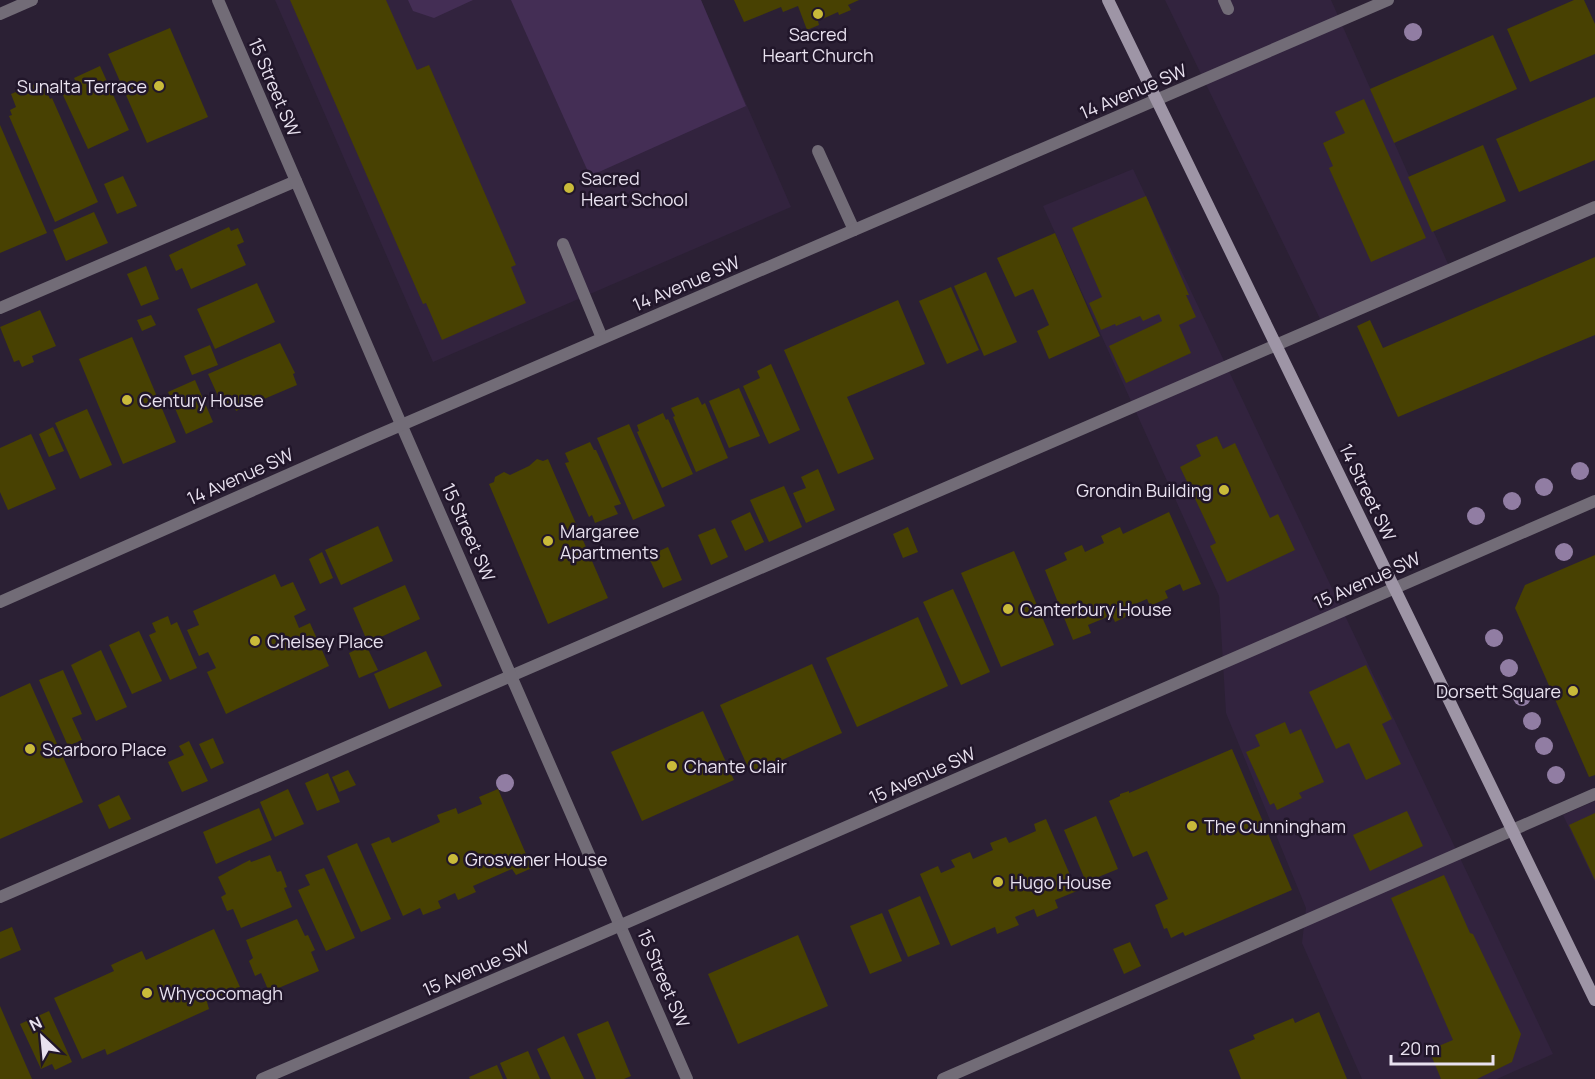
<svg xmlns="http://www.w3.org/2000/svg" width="1595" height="1079" font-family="Manrope,sans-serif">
<rect width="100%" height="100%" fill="#2b2034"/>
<g fill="#32233e">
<polygon points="275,0 701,0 791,207 433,362"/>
<polygon points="1165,0 1331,0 1452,273 1324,327"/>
<polygon points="1133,169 1553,1054 1497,1079 1362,1079 1302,943 1306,908 1226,713 1219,596 1043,206"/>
<polygon points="1595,801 1595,882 1563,815"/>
</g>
<g fill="#442e55">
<polygon points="408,0 473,0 434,18 413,11"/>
<polygon points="511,0 701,0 746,106 590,176"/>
</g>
<g fill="#484102">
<polygon points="290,0 386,0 417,70 429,65 516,265 511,267 526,303 442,340 426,303 423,304"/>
<polygon points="734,0 859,0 848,5 851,10 839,15 838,12 818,21 819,25 807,30 798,6 783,12 781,7 744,22"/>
<polygon points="1574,0 1584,0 1595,24 1595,54 1530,82 1507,29"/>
<polygon points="170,28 208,117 147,143 108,54"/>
<polygon points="1493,35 1517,89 1394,143 1370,89"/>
<polygon points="100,66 129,130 88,149 62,93 78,86 74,78"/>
<polygon points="35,84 38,91 45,88 50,99 52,98 98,202 55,222 9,116 12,115 10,110 16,107 11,94"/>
<polygon points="1595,97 1595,160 1519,192 1496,139"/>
<polygon points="1364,99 1426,238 1371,262 1329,168 1333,166 1323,143 1345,133 1335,112"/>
<polygon points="0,125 47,233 0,253"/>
<polygon points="1483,145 1506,201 1432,232 1408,177"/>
<polygon points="123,176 137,206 117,214 104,184"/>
<polygon points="1146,196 1189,295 1186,295 1196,317 1179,325 1191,353 1126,383 1109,346 1162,321 1159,314 1143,321 1140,316 1116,326 1115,324 1101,330 1089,303 1102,297 1072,228"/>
<polygon points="94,212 108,243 66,261 53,230"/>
<polygon points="229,227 231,231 238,228 244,242 237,245 246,265 191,289 182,268 176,271 169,255"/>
<polygon points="1055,233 1100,336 1049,359 1037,331 1049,325 1033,289 1015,297 997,258"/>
<polygon points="1595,257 1595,335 1398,417 1357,326 1370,320 1383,348"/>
<polygon points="146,266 159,299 141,306 127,274"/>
<polygon points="986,272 1017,342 984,356 954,286"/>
<polygon points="257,283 275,322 215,349 197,309"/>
<polygon points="951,287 979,350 947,364 919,301"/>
<polygon points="898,300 925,364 847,397 874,459 838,474 784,350"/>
<polygon points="40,310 56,346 32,356 34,362 22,367 19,360 14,362 0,327"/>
<polygon points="151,315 156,325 142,331 137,320"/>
<polygon points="132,337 176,442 123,464 79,359"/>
<polygon points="280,343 295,373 293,374 297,385 236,411 233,403 223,407 208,374"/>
<polygon points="210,345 218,365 192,375 184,356"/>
<polygon points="771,364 800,430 769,444 743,386 760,378 757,371"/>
<polygon points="195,380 213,422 186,434 168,392"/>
<polygon points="739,388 760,436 729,448 709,401"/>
<polygon points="698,397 702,405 705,403 728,458 696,472 673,417 675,416 671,408"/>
<polygon points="87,409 112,465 80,479 55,423"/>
<polygon points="663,413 666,420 668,419 693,474 662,488 637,432 639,431 637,425"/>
<polygon points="629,424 665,506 633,520 597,438"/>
<polygon points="53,427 64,451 49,457 39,434"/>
<polygon points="31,434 56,489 8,510 0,492 0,448"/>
<polygon points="1217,436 1223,449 1235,443 1270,518 1278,514 1295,550 1227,582 1210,546 1216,543 1180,467 1201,456 1196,445"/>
<polygon points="590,442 594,450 596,450 621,504 614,506 618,514 595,523 592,515 589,517 565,463 569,462 565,453"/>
<polygon points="537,459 543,461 548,459 608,598 548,624 489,484 494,482 495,477 504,472 510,475 529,466"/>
<polygon points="818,469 835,510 806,523 793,493 806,488 801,477"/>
<polygon points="784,486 802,527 769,542 750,500"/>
<polygon points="750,512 764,542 745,551 731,521"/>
<polygon points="1169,512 1201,584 1183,591 1180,584 1165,591 1168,598 1150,606 1147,599 1128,607 1132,614 1115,622 1112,615 1088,625 1091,633 1073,640 1045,570 1067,560 1064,553 1082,545 1085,552 1104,543 1101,536 1120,527 1123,534"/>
<polygon points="378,526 393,561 341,585 325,550"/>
<polygon points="908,527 918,552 903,558 893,534"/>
<polygon points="715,528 728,557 711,565 698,535"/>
<polygon points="668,547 682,580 663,588 648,556"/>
<polygon points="1014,551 1054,645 1001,667 961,573"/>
<polygon points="322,552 333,578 320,584 309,559"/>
<polygon points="1595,555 1595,775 1589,777 1515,608 1525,585"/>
<polygon points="275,574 281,587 293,582 306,610 294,616 299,628 310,623 329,666 226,714 207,672 216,668 208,652 199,656 187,630 199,625 193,611"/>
<polygon points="405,585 420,619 368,643 353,608"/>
<polygon points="953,589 990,672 961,685 923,602"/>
<polygon points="168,616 171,625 177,622 197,668 170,680 149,635 156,632 152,623"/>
<polygon points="918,617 948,686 857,727 826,658"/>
<polygon points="139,631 162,681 132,694 109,645"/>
<polygon points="366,645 378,670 359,678 349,653"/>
<polygon points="101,650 127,707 96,721 71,665"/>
<polygon points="426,651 442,686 389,709 374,674"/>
<polygon points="812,664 842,733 751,774 720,705"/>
<polygon points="1366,665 1392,719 1382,724 1401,764 1366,780 1349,743 1336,749 1309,692"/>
<polygon points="63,670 82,714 72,718 82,740 68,746 39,680"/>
<polygon points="30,683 83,802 0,839 0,697"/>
<polygon points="703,711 734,780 642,821 611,752"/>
<polygon points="1285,722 1290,734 1301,729 1324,782 1299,793 1302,798 1277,810 1274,803 1270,805 1246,752 1260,746 1255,735"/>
<polygon points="213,738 224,763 211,769 199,744"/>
<polygon points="189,741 208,781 182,792 168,762 184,755 179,746"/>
<polygon points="1232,749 1292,890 1185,936 1183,932 1171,938 1167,928 1164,929 1155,905 1168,899 1147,851 1133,857 1109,801 1120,796 1120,794 1129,791 1129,793"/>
<polygon points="348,770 356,785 339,792 332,777"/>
<polygon points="328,773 340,802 317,811 305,783"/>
<polygon points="288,789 304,824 275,837 260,802"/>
<polygon points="498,789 532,868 516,875 512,869 473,886 476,892 458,900 455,893 438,901 441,908 423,915 420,908 403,916 371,844 389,837 392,843 440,822 437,815 456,808 458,814 482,804 479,797"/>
<polygon points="119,795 131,819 109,829 98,805"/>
<polygon points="259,808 272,840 216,864 203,832"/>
<polygon points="1407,811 1423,846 1370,871 1353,835"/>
<polygon points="1595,813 1595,880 1569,825"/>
<polygon points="1096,816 1118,869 1086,882 1064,830"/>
<polygon points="1046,819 1077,891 1055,900 1058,908 1037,917 1034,909 1015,917 1019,925 997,934 995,927 951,946 920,874 938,866 941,873 955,867 951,860 970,852 973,859 993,850 990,843 1006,837 1009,843 1036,831 1034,824"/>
<polygon points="357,843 391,919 361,932 327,856"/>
<polygon points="270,855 277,872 281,871 287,887 284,888 292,907 241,928 233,909 227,911 221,897 226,894 218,877 242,864 250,860 251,862"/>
<polygon points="324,868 355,938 326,951 298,890 310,885 305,875"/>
<polygon points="1444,875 1470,933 1473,934 1521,1034 1512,1062 1477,1079 1441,1079 1429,1050 1453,1040 1391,898"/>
<polygon points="920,896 940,944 908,957 888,910"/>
<polygon points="882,913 902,961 870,974 850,926"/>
<polygon points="297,919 305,936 308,935 315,950 311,952 319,971 269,992 261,973 255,976 249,961 253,958 246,940"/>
<polygon points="12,927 21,950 0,959 0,932"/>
<polygon points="214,929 240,987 207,1002 209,1009 107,1055 105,1049 82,1059 54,998 114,971 111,965 142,951 146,960"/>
<polygon points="798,935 828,1006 738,1044 708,974"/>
<polygon points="1130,942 1141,966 1124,974 1113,949"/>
<polygon points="0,1006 32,1079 0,1079"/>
<polygon points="49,1011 72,1062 55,1070 52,1064 41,1069 20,1024"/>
<polygon points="1319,1012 1347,1079 1241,1079 1229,1050 1255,1039 1253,1035 1293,1018 1295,1023"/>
<polygon points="608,1021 631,1076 624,1079 596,1079 577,1034"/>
<polygon points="564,1036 584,1079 551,1079 537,1049"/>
<polygon points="528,1051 540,1079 507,1079 500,1063"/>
<polygon points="497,1065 503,1079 470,1079 469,1077"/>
</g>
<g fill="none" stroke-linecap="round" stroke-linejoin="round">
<g stroke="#726c77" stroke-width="12">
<polyline points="1224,0 1228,9"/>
<polyline points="818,151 854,230"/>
<polyline points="563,244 602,338"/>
<polyline points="0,308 296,181"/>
<polyline points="0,897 1595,207"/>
<polyline points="943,1079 1595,794"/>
</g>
<g stroke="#726c77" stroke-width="12">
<polyline points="218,0 387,392 687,1079"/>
<polyline points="0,14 32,0"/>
<polyline points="0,602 369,439 1388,0"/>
<polyline points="262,1079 582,942 1595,501"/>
</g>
<polyline stroke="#9e95a6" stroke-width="12" points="1108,0 1595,1000"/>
</g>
<g fill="#917da3">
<circle cx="1413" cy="32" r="9"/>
<circle cx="1580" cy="471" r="9"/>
<circle cx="1544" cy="487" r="9"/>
<circle cx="1512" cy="501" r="9"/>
<circle cx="1476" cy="516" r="9"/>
<circle cx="1564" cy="552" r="9"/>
<circle cx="1494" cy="638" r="9"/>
<circle cx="1509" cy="668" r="9"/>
<circle cx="1522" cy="697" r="9"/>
<circle cx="1532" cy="721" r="9"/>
<circle cx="1544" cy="746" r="9"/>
<circle cx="1556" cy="775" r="9"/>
<circle cx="505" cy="783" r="9"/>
</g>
<g fill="#c9ba3a" stroke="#21162a" stroke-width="2">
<circle cx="818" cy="14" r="6"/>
<circle cx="159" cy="86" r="6"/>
<circle cx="569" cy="188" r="6"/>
<circle cx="127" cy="400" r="6"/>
<circle cx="1224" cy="490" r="6"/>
<circle cx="548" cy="541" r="6"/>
<circle cx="1008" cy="609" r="6"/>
<circle cx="255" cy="641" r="6"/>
<circle cx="1573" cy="691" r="6"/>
<circle cx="30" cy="749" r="6"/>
<circle cx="672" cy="766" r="6"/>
<circle cx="1192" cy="826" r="6"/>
<circle cx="453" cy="859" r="6"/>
<circle cx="998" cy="882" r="6"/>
<circle cx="147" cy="993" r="6"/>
</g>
<g text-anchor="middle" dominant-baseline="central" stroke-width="5" stroke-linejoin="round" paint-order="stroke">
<g font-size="18" fill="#e8e1ef" stroke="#21162a" text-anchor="start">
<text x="818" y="34" text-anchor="middle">Sacred<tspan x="818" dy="21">Heart Church</tspan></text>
<text x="147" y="86" text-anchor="end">Sunalta Terrace</text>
<text x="581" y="178">Sacred<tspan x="581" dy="21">Heart School</tspan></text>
<text x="139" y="400">Century House</text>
<text x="1212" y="490" text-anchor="end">Grondin Building</text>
<text x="560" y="531">Margaree<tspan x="560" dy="21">Apartments</tspan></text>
<text x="1020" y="609">Canterbury House</text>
<text x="267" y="641">Chelsey Place</text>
<text x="1561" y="691" text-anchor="end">Dorsett Square</text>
<text x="42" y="749">Scarboro Place</text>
<text x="684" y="766">Chante Clair</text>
<text x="1204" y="826">The Cunningham</text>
<text x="465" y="859">Grosvener House</text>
<text x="1010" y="882">Hugo House</text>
<text x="159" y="993">Whycocomagh</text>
</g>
<g font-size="18" fill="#e8e1ef" stroke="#21162a">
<text transform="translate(275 87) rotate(67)">15 Street SW</text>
<text transform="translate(1133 91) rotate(-23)">14 Avenue SW</text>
<text transform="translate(686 283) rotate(-23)">14 Avenue SW</text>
<text transform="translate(240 476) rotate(-24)">14 Avenue SW</text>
<text transform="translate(1368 492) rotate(64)">14 Street SW</text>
<text transform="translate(469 532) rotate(66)">15 Street SW</text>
<text transform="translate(1367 580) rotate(-24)">15 Avenue SW</text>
<text transform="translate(922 775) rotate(-24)">15 Avenue SW</text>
<text transform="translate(476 968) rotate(-23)">15 Avenue SW</text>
<text transform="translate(664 978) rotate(67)">15 Street SW</text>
</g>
</g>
<g transform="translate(42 1037) rotate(334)" stroke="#21162a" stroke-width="4.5" paint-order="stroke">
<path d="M0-4.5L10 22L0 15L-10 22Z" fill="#e8e1ef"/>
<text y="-9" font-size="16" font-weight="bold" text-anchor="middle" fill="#e8e1ef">N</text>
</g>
<path d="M1391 1055v9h102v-9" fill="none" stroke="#e8e1ef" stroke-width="3"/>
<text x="1400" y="1055" font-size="18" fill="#e8e1ef" stroke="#21162a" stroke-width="4.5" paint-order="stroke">20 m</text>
</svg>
